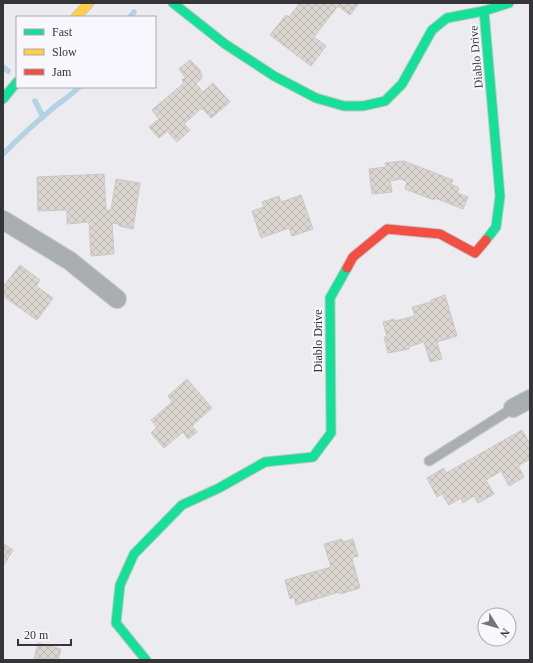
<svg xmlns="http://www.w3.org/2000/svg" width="533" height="663" font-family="Georgia,serif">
<defs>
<pattern id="building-cross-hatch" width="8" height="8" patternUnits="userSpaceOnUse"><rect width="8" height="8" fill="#dcd6d0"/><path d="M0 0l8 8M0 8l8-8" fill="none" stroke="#bdb8b3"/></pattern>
</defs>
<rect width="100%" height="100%" fill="#ecebef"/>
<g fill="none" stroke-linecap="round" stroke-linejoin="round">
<g stroke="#b3d2e4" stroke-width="5.5">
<polyline points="130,17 134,12"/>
<polyline points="3,67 8,71"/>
<polyline points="35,101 43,117"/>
<path d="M3 154C19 138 35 123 52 109 61 101 71 96 79 87"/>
</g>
</g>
<g fill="url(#building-cross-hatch)" stroke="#c9c7c8">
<polygon points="300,3 359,3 350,15 338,6 314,37 326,46 311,66 270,35 286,15 289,17"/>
<polygon points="190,60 200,70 202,78 196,84 203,92 213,83 230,102 211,118 202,108 184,124 190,130 177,142 167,131 159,138 149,127 159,119 152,110 184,83 182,80 185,77 179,69"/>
<polygon points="404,161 453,180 451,184 459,188 457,193 468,197 463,209 435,198 434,200 405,189 407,182 401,179 390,181 392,192 372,194 369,169 386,167 385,163"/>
<polygon points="104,174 106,210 111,210 116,179 140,183 133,229 119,226 119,224 112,223 114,254 91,256 89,222 67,224 67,210 38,211 37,177"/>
<polygon points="301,195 313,229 292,236 289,228 261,238 252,211 264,207 262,202 279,196 281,202"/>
<polygon points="20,265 40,280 36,286 53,298 37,320 3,296 3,287"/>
<polygon points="445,295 457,336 437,342 442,359 430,362 424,342 409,347 409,349 388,353 384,337 387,337 383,322 394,319 395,321 415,316 412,307 431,302 431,300"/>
<polygon points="187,379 212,408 192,426 197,432 188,439 183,432 164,448 151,433 157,427 151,420 172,402 168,396"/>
<polygon points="522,430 530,444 530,459 518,466 524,477 509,486 501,471 486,480 494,494 478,503 474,496 463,503 461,498 449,505 442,494 437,497 427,478 444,468 446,473"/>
<polygon points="342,539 343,542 353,539 358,556 352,558 360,588 340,594 339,592 296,605 294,597 290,599 285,580 331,567 324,544"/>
<polygon points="3,543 13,550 3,566"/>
<polygon points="38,643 61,649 58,660 34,660"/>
</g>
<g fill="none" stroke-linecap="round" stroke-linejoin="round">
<defs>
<polyline id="lane" points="429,461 513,408"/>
<g id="street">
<polyline points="3,220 70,261 117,299"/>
<polyline points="513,408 530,399"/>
</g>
<g id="fast">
<polyline points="173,3 225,44 274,76 316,98 344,106 363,106 385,101 402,84 432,30 447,18 484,11 509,3"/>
<polyline points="484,11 500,196 496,227 486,240"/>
<polyline points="3,99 17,82"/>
<polyline points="146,660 116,623 120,585 134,554 182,505 219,488 265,462 313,457 331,433 330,298 347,268"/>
</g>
<polyline id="slow" points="76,17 89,3"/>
<polyline id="jam" points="347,268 353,257 387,229 440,234 475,253 486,240"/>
</defs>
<use href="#lane" stroke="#c7c7c9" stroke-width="11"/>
<use href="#street" stroke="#c7c7c9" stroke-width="20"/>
<use href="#fast" stroke="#c7c7c9" stroke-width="11"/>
<use href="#slow" stroke="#c7c7c9" stroke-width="11"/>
<use href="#jam" stroke="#c7c7c9" stroke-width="11"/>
<use href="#lane" stroke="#a8aeb1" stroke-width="9"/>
<use href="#street" stroke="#a8aeb1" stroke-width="18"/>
<use href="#fast" stroke="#16e098" stroke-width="9"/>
<use href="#slow" stroke="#ffcf43" stroke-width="9"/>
<use href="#jam" stroke="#f24e42" stroke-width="9"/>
</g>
<g text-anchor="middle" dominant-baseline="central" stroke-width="4" stroke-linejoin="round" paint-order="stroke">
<g font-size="12" fill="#353437" stroke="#f8f7fe">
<text transform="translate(476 57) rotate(-95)">Diablo Drive</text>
<text transform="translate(318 341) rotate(-90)">Diablo Drive</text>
</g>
</g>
<rect width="533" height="663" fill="none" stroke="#353437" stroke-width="8"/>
<rect x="16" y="16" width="140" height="72" fill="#f8f7fe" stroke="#aaa9ae"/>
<rect x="24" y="29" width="20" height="6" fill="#16e098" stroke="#aaa9ae"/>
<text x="52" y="36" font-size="12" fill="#353437">Fast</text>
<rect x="24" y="49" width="20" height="6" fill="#ffcf43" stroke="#aaa9ae"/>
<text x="52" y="56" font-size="12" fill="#353437">Slow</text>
<rect x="24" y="69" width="20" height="6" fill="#f24e42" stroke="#aaa9ae"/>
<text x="52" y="76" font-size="12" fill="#353437">Jam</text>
<g transform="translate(497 627) rotate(127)"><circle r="19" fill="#f8f7fe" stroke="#aaa9ae"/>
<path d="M0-3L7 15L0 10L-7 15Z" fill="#757477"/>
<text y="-6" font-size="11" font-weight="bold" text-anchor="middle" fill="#353437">N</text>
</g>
<path d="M18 639v6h53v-6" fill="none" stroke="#353437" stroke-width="2"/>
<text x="24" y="639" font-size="12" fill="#353437" stroke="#f8f7fe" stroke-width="3" paint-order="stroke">20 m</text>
</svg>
